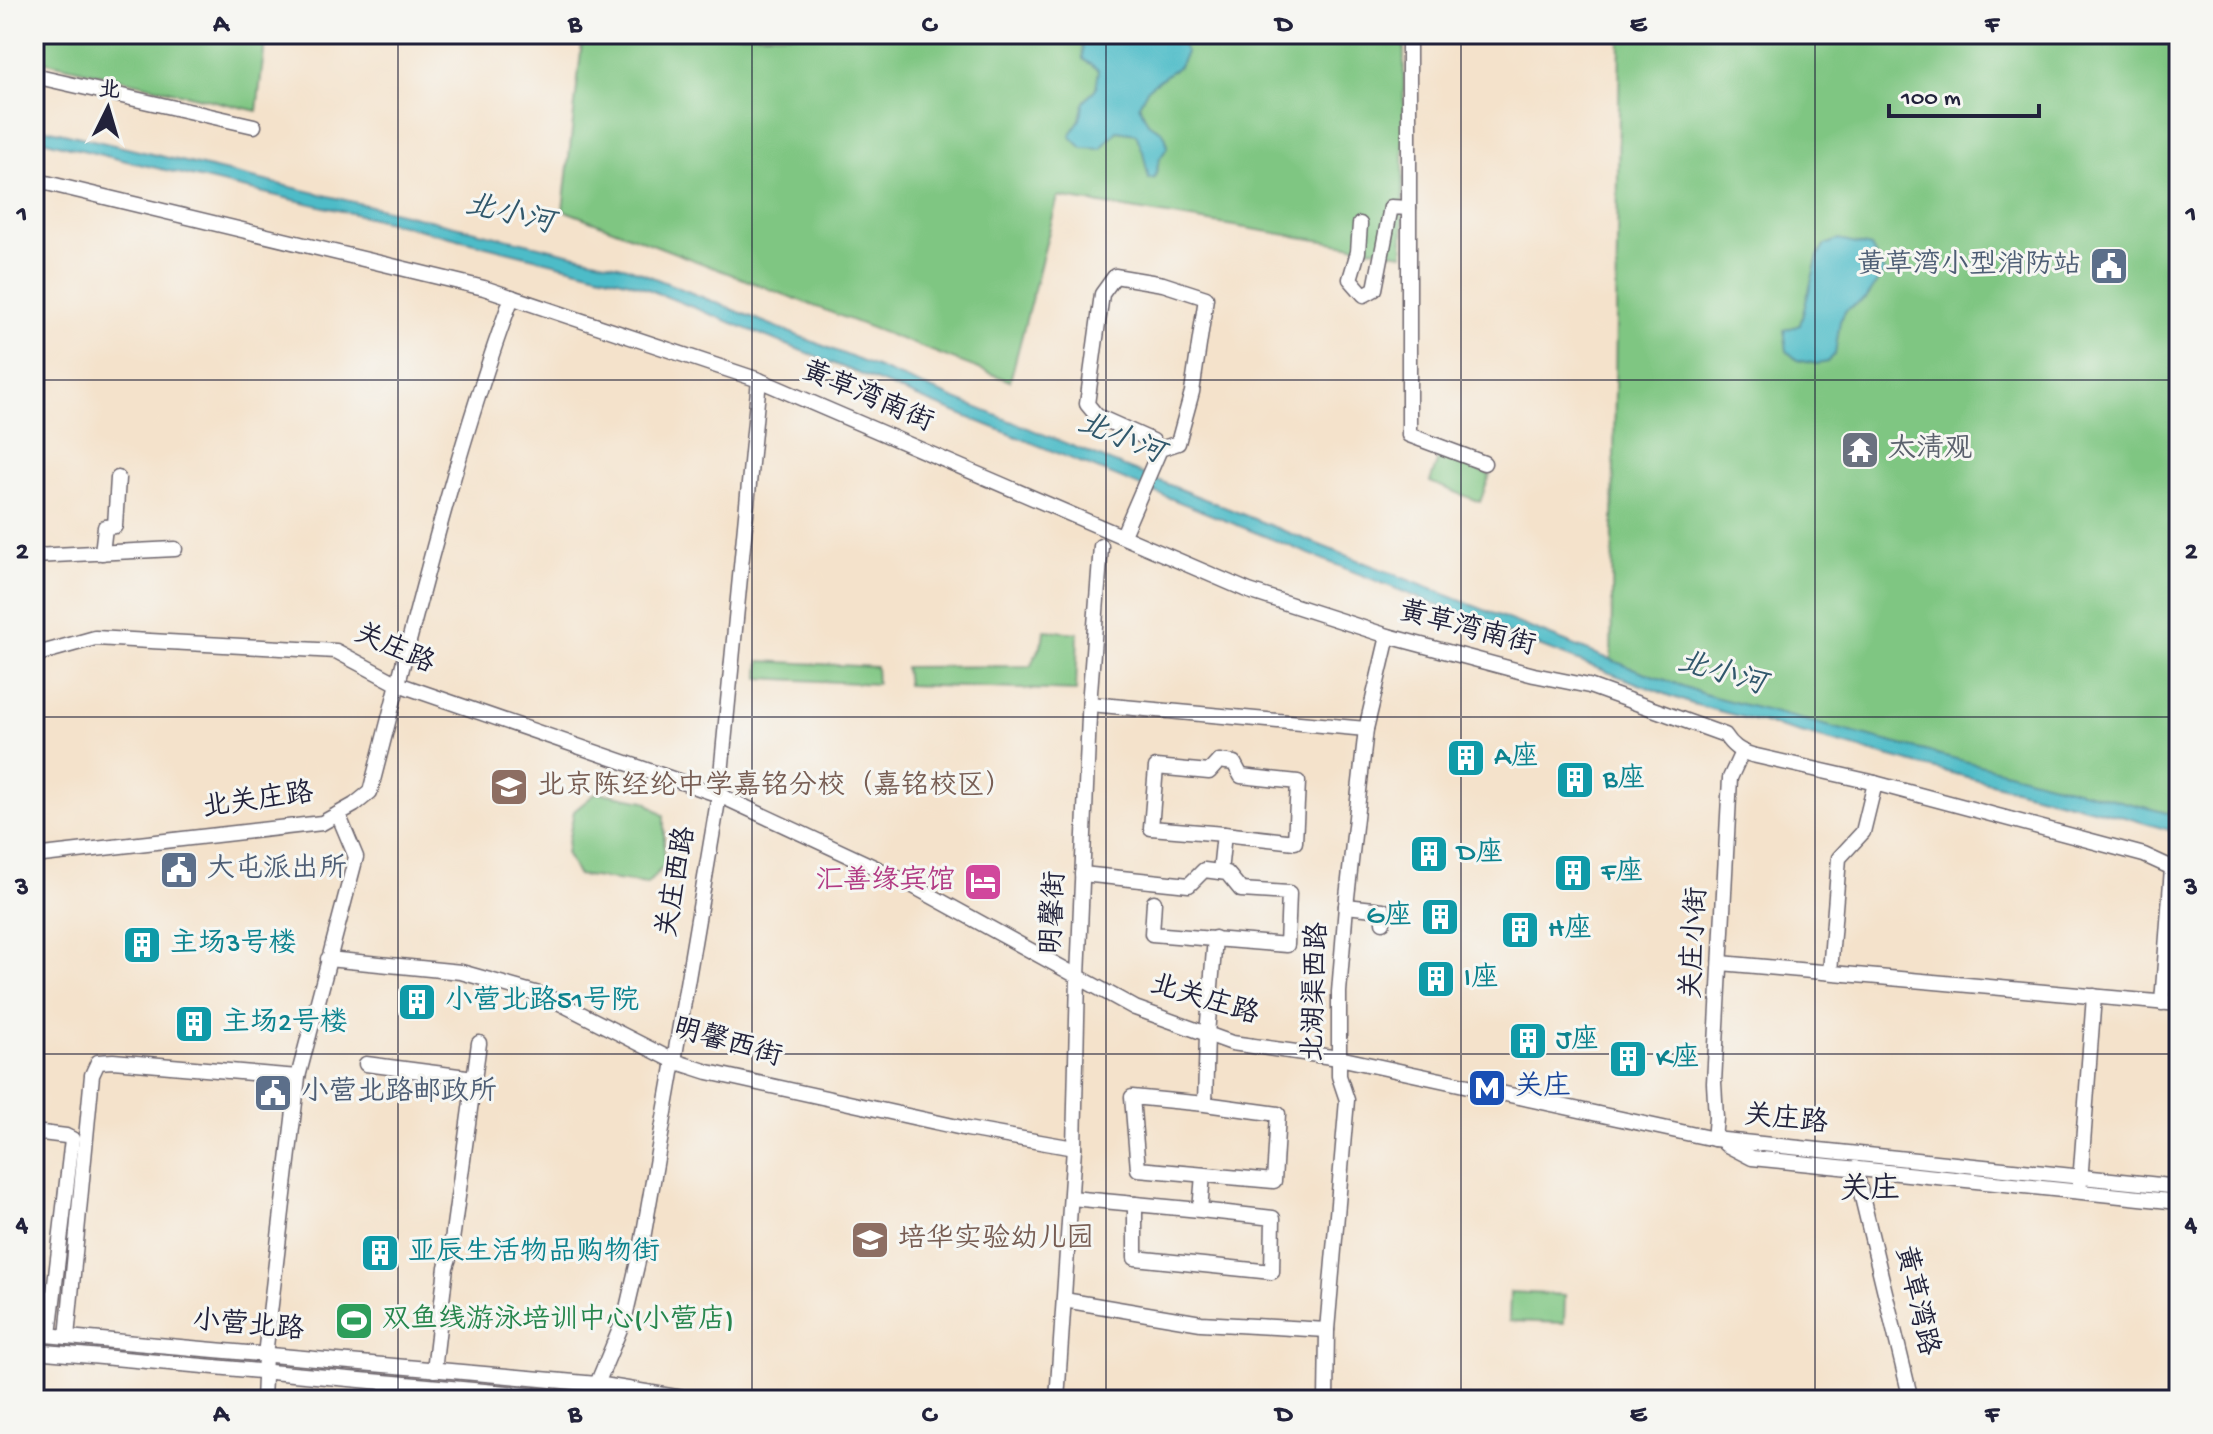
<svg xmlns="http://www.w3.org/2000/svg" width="2213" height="1434" font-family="'Gochi Hand','LXGW WenKai TC',sans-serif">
<rect width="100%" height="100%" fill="#f6f6f2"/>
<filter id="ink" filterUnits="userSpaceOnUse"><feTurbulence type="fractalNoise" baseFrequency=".0125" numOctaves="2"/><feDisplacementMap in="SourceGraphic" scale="16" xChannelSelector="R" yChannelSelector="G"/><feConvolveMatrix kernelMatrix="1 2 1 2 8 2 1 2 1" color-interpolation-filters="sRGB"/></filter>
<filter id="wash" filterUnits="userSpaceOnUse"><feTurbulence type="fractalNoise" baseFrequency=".006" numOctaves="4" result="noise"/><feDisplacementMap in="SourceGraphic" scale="32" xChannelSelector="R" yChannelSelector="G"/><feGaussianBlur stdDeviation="1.8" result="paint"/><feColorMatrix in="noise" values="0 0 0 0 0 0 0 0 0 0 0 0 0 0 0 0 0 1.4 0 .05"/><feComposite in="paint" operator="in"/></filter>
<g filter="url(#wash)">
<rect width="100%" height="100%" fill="#f4e2cb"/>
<g fill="#7fc682" stroke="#50745e" stroke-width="2">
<polygon points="34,34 266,34 257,111 34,59"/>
<polygon points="583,34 1404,34 1403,254 1058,197 1010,381 563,210"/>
<polygon points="1620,34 2179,34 2179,816 1678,694 1611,667"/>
<polygon points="1439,456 1490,475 1480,502 1430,482"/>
<polygon points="1044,630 1078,633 1076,691 907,685 905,667 1031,666 1043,639"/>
<polygon points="760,661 876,667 877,684 759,678"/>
<polygon points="597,792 645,801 664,816 664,866 647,884 577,875 566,853 574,811"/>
<polygon points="1510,1292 1565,1295 1564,1323 1509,1321"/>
</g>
<g fill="#4ebcc8" stroke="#386f82" stroke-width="2">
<polygon points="1086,34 1178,34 1186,53 1179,66 1148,88 1139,105 1148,123 1162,131 1166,138 1167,148 1159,160 1155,178 1149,179 1143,152 1136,134 1117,131 1103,146 1102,149 1082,148 1070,136 1080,119 1084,102 1096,88 1099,70 1083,59 1082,41"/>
<polygon points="34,126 627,267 1284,531 1624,665 1710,696 2179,816 2179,833 2124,817 1932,768 1689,703 1539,646 630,282 406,226 122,160 34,138"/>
<polygon points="1838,240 1871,247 1884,272 1866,299 1846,310 1840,321 1835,354 1828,362 1817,364 1797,360 1787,351 1784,330 1800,325 1818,256 1825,245"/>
</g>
</g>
<g filter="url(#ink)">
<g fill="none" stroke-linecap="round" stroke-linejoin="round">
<defs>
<g id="minor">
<polyline points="1409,34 1409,435 1484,463"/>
<polyline points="34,76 254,126"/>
<path d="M34 180 484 288 759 380 1249 591 1388 636 1534 675 1589 686 1725 735C1732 746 1739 751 1752 755L1867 781 2144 855 2179 871"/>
<polyline points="1360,224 1358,252 1350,279 1364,295 1375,289 1391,207 1409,208"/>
<polyline points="1123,535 1160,449 1178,443 1192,392 1206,298 1163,284 1115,276 1102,294 1087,404 1097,416 1153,441 1160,449"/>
<polyline points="102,553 105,527 115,526 118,478"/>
<polyline points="34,556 175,549"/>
<polyline points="34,655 95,638 336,651 398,684 719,795 906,882 1135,1008 1232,1043 1339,1058 1714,1139 2179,1187"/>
<polyline points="1090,704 1366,729"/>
<polygon points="1219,761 1234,763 1241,776 1298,782 1295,842 1224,834 1151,828 1156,767 1209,772"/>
<path d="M34 856 322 823 354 805 370 792C413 627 453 458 512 297"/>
<polyline points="1220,872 1224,834"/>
<polyline points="1082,874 1189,885 1204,870 1227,873 1241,890 1289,893 1287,945 1152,934 1154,902"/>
<polyline points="1346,906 1383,910 1383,922"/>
<polyline points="328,959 461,972 546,996 674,1061 708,1072 967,1129 1074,1148"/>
<polyline points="1721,963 2179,1004"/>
<polyline points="1830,972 1839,858 1863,832 1875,783"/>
<polyline points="2162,1003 2172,868"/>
<polyline points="366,1064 474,1078"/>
<polyline points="1205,1104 1278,1114 1274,1181 1138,1169 1132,1097 1205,1104 1207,1034 1215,938"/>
<polyline points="34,1132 66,1136 72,1139 49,1335"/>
<polyline points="1714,1139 1716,1118 1714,1083 1730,778 1742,752"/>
<polyline points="1725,1144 1752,1158 2179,1202"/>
<polyline points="1855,1168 1911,1400"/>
<polyline points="2080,1183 2094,996"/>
<polyline points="1071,1198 1135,1204"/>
<polyline points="1200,1210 1273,1218 1272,1272 1135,1258 1135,1204 1200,1210 1203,1175"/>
<polyline points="1064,1300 1201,1323 1327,1330"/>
<polyline points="34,1334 597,1384 695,1400"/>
<polyline points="67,1337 92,1075 98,1062 113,1061 298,1077"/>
<polyline points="34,1351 585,1400"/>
<polyline points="434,1370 446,1267 450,1255 479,1043"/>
<polyline points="597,1384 601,1400"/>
<polyline points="263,1400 265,1355 298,1077 356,857 338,814"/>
<polyline points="584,1400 597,1384 625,1317 642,1244 674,1061 719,795 759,380"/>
<polyline points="1057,1400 1074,1148 1078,977 1090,692 1101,546"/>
<polyline points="1326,1400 1327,1330 1347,1100 1339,1076 1339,992 1346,906 1366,729 1388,636"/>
</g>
</defs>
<use href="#minor" stroke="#6c656d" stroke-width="17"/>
<use href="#minor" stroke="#fff" stroke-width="14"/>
</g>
</g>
<path fill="none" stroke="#22223b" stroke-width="2" stroke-opacity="0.55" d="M398 34V1400M752 34V1400M1106 34V1400M1461 34V1400M1815 34V1400M34 380H2179M34 717H2179M34 1054H2179"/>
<defs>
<symbol id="civic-square" viewBox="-11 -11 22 22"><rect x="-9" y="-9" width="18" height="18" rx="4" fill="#5c6f8a" stroke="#f6f6f2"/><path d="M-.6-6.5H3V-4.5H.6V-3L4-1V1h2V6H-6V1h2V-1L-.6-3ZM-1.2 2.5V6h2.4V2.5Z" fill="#fff"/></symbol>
<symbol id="temple-square" viewBox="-11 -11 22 22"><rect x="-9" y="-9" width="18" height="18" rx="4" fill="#6b7280" stroke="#f6f6f2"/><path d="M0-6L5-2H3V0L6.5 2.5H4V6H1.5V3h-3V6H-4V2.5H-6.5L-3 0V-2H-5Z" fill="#fff"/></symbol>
<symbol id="building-square" viewBox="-11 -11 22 22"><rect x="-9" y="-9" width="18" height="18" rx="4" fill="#0f9aa8" stroke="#f6f6f2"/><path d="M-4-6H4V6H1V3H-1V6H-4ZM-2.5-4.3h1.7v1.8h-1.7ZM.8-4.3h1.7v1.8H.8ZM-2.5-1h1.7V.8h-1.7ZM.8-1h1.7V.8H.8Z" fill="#fff"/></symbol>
<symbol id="school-square" viewBox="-11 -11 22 22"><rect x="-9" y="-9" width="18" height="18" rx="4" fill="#8d6e63" stroke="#f6f6f2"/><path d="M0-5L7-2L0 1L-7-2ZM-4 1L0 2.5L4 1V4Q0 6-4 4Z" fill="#fff"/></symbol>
<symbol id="hotel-square" viewBox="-11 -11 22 22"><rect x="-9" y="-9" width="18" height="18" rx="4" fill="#d1479c" stroke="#f6f6f2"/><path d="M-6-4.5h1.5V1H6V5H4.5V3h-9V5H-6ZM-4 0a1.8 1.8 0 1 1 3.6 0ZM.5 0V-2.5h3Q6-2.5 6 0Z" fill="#fff"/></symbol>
<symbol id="metro-square" viewBox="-11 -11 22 22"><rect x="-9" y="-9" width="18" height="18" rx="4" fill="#1a4fb4" stroke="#f6f6f2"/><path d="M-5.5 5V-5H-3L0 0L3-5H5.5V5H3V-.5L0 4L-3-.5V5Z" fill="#fff"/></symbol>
<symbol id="stadium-square" viewBox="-11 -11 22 22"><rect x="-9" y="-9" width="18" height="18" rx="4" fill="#2e9e5b" stroke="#f6f6f2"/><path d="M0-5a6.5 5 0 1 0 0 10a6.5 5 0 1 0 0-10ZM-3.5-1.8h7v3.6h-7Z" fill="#fff"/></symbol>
</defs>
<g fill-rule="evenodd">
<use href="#civic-square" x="2087" y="244" width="44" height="44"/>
<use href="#temple-square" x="1838" y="428" width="44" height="44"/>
<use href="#building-square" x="1444" y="736" width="44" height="44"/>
<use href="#building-square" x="1553" y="758" width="44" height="44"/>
<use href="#school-square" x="487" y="765" width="44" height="44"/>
<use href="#building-square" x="1407" y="832" width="44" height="44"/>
<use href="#civic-square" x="157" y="848" width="44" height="44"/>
<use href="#building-square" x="1551" y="851" width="44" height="44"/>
<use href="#hotel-square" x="961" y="860" width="44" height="44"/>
<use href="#building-square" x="1418" y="895" width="44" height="44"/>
<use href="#building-square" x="1498" y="908" width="44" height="44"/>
<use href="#building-square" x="120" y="923" width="44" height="44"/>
<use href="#building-square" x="1414" y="957" width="44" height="44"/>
<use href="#building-square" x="395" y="980" width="44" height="44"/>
<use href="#building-square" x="172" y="1002" width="44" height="44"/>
<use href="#building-square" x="1506" y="1019" width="44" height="44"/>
<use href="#building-square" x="1606" y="1037" width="44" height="44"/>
<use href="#metro-square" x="1465" y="1066" width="44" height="44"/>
<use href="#civic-square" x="251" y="1071" width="44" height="44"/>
<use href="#school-square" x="848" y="1218" width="44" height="44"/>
<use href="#building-square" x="358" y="1231" width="44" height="44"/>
<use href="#stadium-square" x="332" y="1299" width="44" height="44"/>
</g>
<g text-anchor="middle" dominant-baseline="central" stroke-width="6" stroke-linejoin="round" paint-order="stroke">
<g font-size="28" fill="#4e5e75" stroke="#f6f6f2" text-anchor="start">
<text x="2081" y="266" text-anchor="end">黄草湾小型消防站</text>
<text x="207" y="870">大屯派出所</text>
<text x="301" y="1093">小营北路邮政所</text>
</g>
<g font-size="28" fill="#22223b" stroke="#f6f6f2">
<text transform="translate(867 398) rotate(23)">黄草湾南街</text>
<text transform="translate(1467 630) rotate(15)">黄草湾南街</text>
<text transform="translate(394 650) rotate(24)">关庄路</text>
<text transform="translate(258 802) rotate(-8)">北关庄路</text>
<text transform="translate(678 882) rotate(-80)">关庄西路</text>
<text transform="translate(1055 913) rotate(-87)">明馨街</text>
<text transform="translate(1696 943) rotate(-87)">关庄小街</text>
<text transform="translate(1317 992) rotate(-88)">北湖渠西路</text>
<text transform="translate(1204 1001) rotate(17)">北关庄路</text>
<text transform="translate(727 1044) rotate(16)">明馨西街</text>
<text transform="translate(1786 1121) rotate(6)">关庄路</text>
<text transform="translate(1915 1301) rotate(77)">黄草湾路</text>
<text transform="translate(248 1327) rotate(5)">小营北路</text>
</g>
<g font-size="28" fill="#5b616d" stroke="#f6f6f2" text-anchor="start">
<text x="1888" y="450">太清观</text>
</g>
<g font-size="28" fill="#0d838f" stroke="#f6f6f2" text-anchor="start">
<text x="1494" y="758">A座</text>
<text x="1603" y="780">B座</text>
<text x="1457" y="854">D座</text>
<text x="1601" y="873">F座</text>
<text x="1412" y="917" text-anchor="end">G座</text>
<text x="1548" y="930">H座</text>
<text x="170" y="945">主场3号楼</text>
<text x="1464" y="979">I座</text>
<text x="445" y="1002">小营北路51号院</text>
<text x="222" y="1024">主场2号楼</text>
<text x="1556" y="1041">J座</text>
<text x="1656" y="1059">K座</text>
<text x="408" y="1253">亚辰生活物品购物街</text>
</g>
<g font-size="28" fill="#785e54" stroke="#f6f6f2" text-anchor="start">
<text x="537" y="787">北京陈经纶中学嘉铭分校（嘉铭校区）</text>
<text x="898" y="1240">培华实验幼儿园</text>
</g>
<g font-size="28" fill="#b23c85" stroke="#f6f6f2" text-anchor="end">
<text x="955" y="882">汇善缘宾馆</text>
</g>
<g font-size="28" fill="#164399" stroke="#f6f6f2" text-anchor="start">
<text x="1515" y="1088">关庄</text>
</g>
<g font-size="28" fill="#27864d" stroke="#f6f6f2" text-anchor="start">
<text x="382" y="1321">双鱼线游泳培训中心(小营店)</text>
</g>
<g font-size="30" font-style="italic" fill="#31586c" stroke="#f6f6f2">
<text transform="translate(509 216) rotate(13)">北小河</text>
<text transform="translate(1120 440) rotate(22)">北小河</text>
<text transform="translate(1721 675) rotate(16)">北小河</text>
</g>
<g font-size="30" fill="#22223b" stroke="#f6f6f2">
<text x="1870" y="1191">关庄</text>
</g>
</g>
<rect width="2213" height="1434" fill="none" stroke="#f6f6f2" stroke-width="88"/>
<g transform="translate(108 108) rotate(5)" stroke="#f6f6f2" stroke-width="6" paint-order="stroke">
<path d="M0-6L14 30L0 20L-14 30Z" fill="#22223b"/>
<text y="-12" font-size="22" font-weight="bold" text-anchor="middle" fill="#22223b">北</text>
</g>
<path d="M1889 104v12h150v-12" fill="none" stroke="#22223b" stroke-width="4"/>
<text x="1901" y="104" font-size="24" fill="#22223b" stroke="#f6f6f2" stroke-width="6" paint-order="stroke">100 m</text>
<rect x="44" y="44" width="2125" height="1346" fill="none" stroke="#22223b" stroke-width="3"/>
<g font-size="26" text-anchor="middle" font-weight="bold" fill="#22223b">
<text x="221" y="31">A</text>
<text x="575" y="31">B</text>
<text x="929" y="31">C</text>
<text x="1284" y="31">D</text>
<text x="1638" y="31">E</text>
<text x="1992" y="31">F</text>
<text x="22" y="221">1</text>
<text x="2191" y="221">1</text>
<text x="22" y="558">2</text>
<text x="2191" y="558">2</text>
<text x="22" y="894">3</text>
<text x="2191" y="894">3</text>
<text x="22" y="1231">4</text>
<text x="2191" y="1231">4</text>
<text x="221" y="1421">A</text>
<text x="575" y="1421">B</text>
<text x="929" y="1421">C</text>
<text x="1284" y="1421">D</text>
<text x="1638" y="1421">E</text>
<text x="1992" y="1421">F</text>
</g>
</svg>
